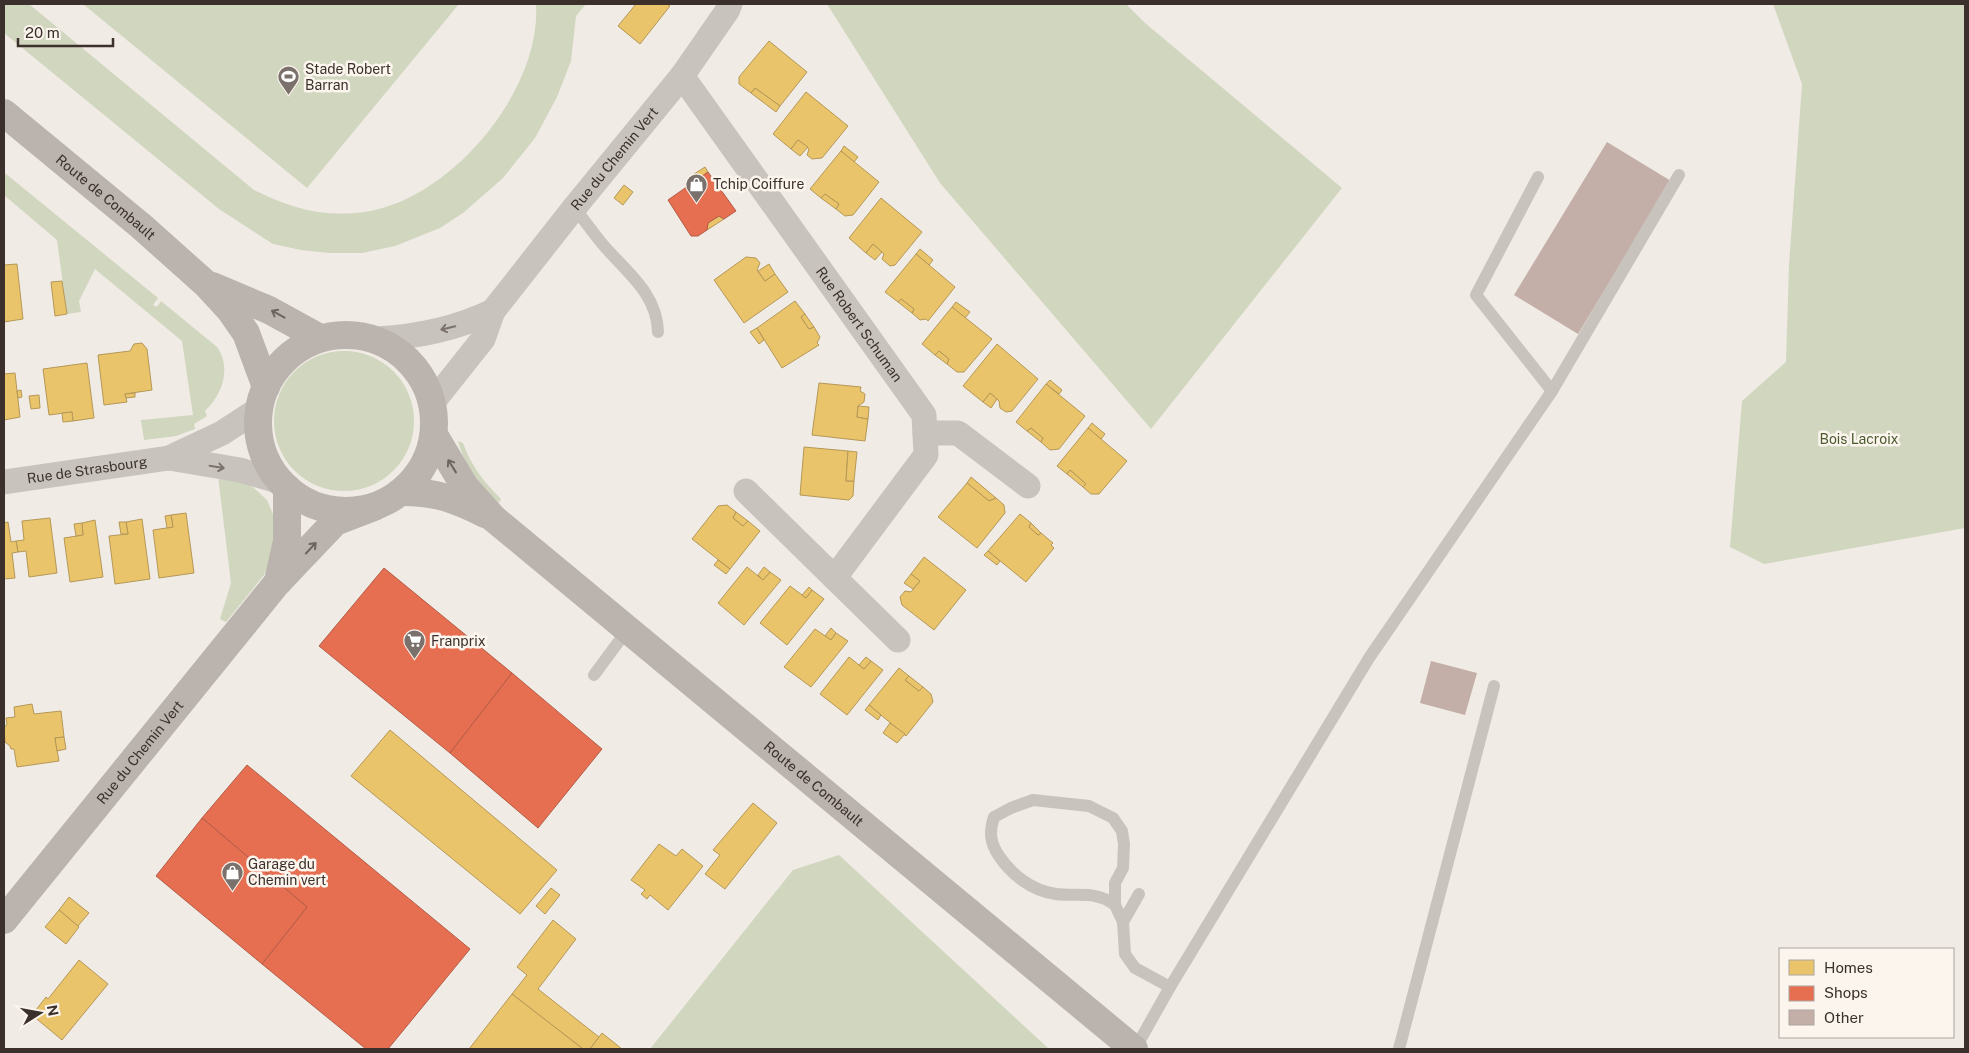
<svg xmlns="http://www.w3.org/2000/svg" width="1969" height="1053" font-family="'Public Sans',sans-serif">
<rect width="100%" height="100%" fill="#f0ebe5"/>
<g fill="#d1d6bf">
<path d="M4 4H29L254 190C289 207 316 216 356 213 445 207 542 93 536 4H586L576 16 571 61 557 97 535 138 503 178 463 213 440 228 395 246 362 253H329L301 250 273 244 219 209 4 33Z"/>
<polygon points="83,4 459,4 307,188"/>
<polygon points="827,4 1126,4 1145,23 1342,188 1151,429 940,183"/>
<polygon points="1773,4 1965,4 1965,528 1764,564 1730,547 1742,401 1786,362 1789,265 1802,84"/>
<path d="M4 174H6L158 298 153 305 157 307 161 301 217 347C232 368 222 395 205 411L207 416 194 424 195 429 176 436 144 440 141 420 193 415 182 341 95 269 79 301 81 312 67 314 57 240 4 195Z"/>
<circle cx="344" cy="421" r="70"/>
<path d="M458 441 463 443C471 466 484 482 501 499L499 503C478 487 465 466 458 441Z"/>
<polygon points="218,476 241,480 255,489 267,500 273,514 275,556 264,575 226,622 220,619 231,583"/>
<polygon points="839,855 1049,1049 650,1049 793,870"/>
</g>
<g fill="#e9c46a" stroke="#b59857">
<polygon points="636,4 667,4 670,6 640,44 618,26"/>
<polygon points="769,41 807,72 780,106 755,88 751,93 739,84 739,77"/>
<polygon points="755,88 780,106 776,112 751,93"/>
<polygon points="806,92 848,126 822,158 812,159 807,155 809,149 798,140 791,149 773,134"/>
<polygon points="798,140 808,147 800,156 791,149"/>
<polygon points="844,146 858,157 854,162 841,151"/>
<polygon points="841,151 879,182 853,215 845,216 836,209 839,204 825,194 821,198 810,189"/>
<polygon points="705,167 708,172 695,181 691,176"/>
<polygon points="624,185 633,192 623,205 614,198"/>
<polygon points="825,194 839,204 836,209 821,198"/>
<polygon points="881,198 922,232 895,265 890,266 882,259 884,254 873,244 866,253 849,238"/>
<polygon points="719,216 724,219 707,230 708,223"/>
<polygon points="873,244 882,252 875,260 866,253"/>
<polygon points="920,249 933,260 929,265 916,254"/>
<polygon points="916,254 955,287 928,321 926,319 920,320 912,313 914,309 901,299 898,302 885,292"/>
<polygon points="746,257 756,258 760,263 757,270 765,281 775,274 788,292 744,323 714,280"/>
<polygon points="17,264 23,319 4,322 4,265"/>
<polygon points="769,264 775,274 765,281 758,271"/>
<polygon points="62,281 67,314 55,316 51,282"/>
<polygon points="901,299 914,309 912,313 898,302"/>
<polygon points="795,301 805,314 801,317 809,329 814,327 820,337 817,343 819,345 782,368 757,328"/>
<polygon points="956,302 970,312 965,318 952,307"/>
<polygon points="952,307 992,339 964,372 957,372 947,364 949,359 939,351 935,355 922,344"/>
<polygon points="805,314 814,327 809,329 801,317"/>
<polygon points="757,328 764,340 759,344 750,332"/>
<polygon points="142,343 147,349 152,390 125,394 127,402 104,405 98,355 130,351 134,344"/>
<polygon points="997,344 1038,379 1012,411 1006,412 1000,408 999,401 990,393 983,402 963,386"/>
<polygon points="939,351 949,359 947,364 935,355"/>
<polygon points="87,363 94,418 73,421 72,412 49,415 43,369"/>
<polygon points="15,373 20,417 4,420 4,374"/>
<polygon points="1050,380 1062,390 1059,394 1046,384"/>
<polygon points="819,383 861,387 860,391 865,394 864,402 858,406 857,417 868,419 865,441 812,435"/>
<polygon points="1046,384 1085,416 1059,449 1050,450 1041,442 1043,438 1031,428 1027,431 1016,422"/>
<polygon points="21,390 22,397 18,398 17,391"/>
<polygon points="135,393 135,397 126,398 125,394"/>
<polygon points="990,393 997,399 991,408 983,402"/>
<polygon points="39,395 40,408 31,409 29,396"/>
<polygon points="858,406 869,407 868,419 857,417"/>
<polygon points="72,412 73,421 63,422 62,413"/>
<polygon points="1092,423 1105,434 1101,439 1088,428"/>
<polygon points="1031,428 1043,438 1041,442 1027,431"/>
<polygon points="1088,428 1127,461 1099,494 1091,494 1083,487 1086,484 1070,470 1067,474 1057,466"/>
<polygon points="804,447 848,451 846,481 854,481 853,496 849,500 800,495"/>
<polygon points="848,451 857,452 854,481 846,481"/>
<polygon points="1070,470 1086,484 1083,487 1067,474"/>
<polygon points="971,477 996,498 989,501 967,483"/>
<polygon points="967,483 989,501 996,498 1004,505 1005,513 977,548 938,517"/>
<polygon points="727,505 736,512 733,518 743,526 748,521 760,531 730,569 692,539 718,506"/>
<polygon points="736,512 748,521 743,526 733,518"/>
<polygon points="186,513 194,573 159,578 153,530 173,527 171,515"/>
<polygon points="1020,514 1031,523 1029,527 1038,535 1041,533 1053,543 1051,545 1054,548 1026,582 988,551"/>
<polygon points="171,515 173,527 167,528 165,516"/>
<polygon points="50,518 57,573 29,577 26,551 18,552 16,541 24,540 22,521"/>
<polygon points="142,519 150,579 115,584 109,536 128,534 126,522"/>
<polygon points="95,520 103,577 70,582 64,538 83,535 82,523"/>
<polygon points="8,522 11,542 16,541 18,552 12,553 15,578 4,579 4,523"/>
<polygon points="119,522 126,522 128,534 121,534"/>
<polygon points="82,523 83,535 76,536 74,524"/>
<polygon points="1031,523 1041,533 1038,535 1029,527"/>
<polygon points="988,551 1000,561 997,565 984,555"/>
<polygon points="924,557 966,590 934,630 902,605 900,597 905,591 911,592 920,581 911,574"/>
<polygon points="718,560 730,569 726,574 714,565"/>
<polygon points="747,567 763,580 770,572 781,580 744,625 718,603"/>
<polygon points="764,567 770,572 763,580 758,575"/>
<polygon points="911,574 920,581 913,589 904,583"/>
<polygon points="790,586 806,598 812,590 824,599 787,645 760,623"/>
<polygon points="809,587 812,590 806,598 802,595"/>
<polygon points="831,628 836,633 831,640 825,636"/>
<polygon points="815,629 831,640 836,633 848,641 811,687 784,667"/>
<polygon points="849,657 864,669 871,661 883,670 847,715 820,694"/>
<polygon points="866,657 871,661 864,669 859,665"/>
<polygon points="899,668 909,676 905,680 919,691 923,687 931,694 933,702 906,736 869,705"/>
<polygon points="909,676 923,687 919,691 905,680"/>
<polygon points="32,704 34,714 61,711 64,737 55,738 59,761 17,767 14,749 11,749 10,746 5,742 4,728 7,724 6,718 15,717 14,707"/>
<polygon points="869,705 881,715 878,720 865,710"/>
<polygon points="890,723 905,734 897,743 883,733"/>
<polygon points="390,730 557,870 520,914 351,776"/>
<polygon points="64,737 66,749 57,751 55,738"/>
<polygon points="753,803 777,823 725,889 705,874 720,855 713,850"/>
<polygon points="659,844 676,856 682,849 703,866 668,910 650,895 647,899 641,894 645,890 631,880"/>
<polygon points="551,888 560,895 545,914 536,906"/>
<polygon points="69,897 89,913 78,926 59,910"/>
<polygon points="59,910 79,927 66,944 45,927"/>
<polygon points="553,920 576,939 538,989 599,1037 590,1049 583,1049 512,994 527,975 517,967"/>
<polygon points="79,960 108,984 62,1040 32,1015 46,997 48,999"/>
<polygon points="512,994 583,1049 469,1049"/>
<polygon points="602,1033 622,1049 590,1049"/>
</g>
<g fill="#e76f51" stroke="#b35c46">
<polygon points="708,172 736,211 724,219 719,216 708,223 707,230 698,236 691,236 668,200"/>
<polygon points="384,568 512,673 450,753 319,646"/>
<polygon points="512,673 602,749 538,828 450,753"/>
<polygon points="247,765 470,949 388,1049 366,1049 262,964 307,907 202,818"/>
<polygon points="202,818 307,907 262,964 156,876"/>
</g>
<g fill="#c3afa7">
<polygon points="1607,142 1671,181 1578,334 1514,295"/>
<polygon points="1431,661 1477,673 1465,715 1420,703"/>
</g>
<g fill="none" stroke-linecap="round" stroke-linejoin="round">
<g stroke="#c9c3be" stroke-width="12">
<polyline points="1538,177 1476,295 1552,391"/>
<path d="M574 208C583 218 591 230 600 241 623 270 657 291 658 332"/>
<polyline points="594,675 628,629"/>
<polyline points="1139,894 1123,922 1125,954 1135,968 1170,987"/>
<path d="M1115 905C1096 890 1077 897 1056 894 1032 891 1012 875 999 856 990 843 989 832 994 817L1011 808 1033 800 1089 806 1113 818 1122 831 1124 844 1123 868 1115 883V905L1123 922"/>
<polyline points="1135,1049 1170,987 1369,658 1552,391 1679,175"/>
<polyline points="1399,1049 1494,686"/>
</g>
<g stroke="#c9c3be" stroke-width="25">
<path id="s1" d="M682 76 924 415 926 455 835 577"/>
<path d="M375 339C417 337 456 329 493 311"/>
<path id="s2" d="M433 402 483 339 493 311 574 208 682 76 727 11 730 4"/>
<polyline points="925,433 958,433 1028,486"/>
<polyline points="169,458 222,433 259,409"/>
<path id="s3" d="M4 482 169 458 240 470 281 482"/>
<polyline points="746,491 898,640"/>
</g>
<g stroke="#bab3ae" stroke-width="28">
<path id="s4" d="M4 113 141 226 206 284 230 310 246 333 266 387"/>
<polyline points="212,286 269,310 320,338"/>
<circle cx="346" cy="423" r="88"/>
<path id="s5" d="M434 435 465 487 493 518 1134 1049"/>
<path d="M403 492C436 492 455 499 485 514"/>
<polyline points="278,582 287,541 287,488"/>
<path id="s6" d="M4 920 277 583 335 522 374 507"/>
</g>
</g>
<defs><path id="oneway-shaft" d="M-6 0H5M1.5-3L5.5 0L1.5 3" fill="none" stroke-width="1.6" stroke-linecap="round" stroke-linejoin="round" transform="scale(1.25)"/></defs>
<g stroke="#6e645f">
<use href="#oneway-shaft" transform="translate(278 314) rotate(-151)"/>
<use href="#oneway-shaft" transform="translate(452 466) rotate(-122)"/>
<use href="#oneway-shaft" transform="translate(311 548) rotate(-47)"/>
</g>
<g stroke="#7b726d">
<use href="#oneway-shaft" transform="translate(448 328) rotate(166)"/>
<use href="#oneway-shaft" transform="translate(217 467) rotate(9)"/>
</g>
<defs>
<symbol id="stadium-pin" viewBox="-11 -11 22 30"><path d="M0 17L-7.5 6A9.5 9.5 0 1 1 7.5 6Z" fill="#7a716c" stroke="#fbf5ee"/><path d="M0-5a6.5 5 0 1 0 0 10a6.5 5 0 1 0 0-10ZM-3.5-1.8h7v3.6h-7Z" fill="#fff"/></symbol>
<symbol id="shop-pin" viewBox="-11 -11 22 30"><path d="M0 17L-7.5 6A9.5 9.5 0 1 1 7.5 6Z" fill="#7a716c" stroke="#fbf5ee"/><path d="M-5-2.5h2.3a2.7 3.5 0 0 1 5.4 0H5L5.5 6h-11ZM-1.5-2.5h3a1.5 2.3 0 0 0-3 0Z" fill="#fff"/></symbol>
<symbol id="supermarket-pin" viewBox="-11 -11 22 30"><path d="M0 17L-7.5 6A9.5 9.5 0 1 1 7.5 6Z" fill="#7a716c" stroke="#fbf5ee"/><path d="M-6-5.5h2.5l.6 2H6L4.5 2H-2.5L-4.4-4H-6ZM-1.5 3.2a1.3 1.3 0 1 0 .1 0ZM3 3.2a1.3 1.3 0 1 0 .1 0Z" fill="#fff"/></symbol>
</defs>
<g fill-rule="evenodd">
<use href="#stadium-pin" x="276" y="64" width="25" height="34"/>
<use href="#shop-pin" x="684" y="172" width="25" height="34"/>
<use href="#supermarket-pin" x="402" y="628" width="25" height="34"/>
<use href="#shop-pin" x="220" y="860" width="25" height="34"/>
</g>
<g text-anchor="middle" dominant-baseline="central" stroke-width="5" stroke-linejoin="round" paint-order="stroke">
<g font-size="14" fill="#3b302b" stroke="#fbf5ee" text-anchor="start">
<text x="305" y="69">Stade Robert<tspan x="305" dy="16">Barran</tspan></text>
<text x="713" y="184">Tchip Coiffure</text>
<text x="431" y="641">Franprix</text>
<text x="248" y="864">Garage du<tspan x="248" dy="16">Chemin vert</tspan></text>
</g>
<g font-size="14" fill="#3b302b" stroke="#fbf5ee">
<text stroke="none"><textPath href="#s2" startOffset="305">Rue du Chemin Vert</textPath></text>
<text stroke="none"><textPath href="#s4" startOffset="132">Route de Combault</textPath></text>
<text stroke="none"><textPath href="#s1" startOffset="305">Rue Robert Schuman</textPath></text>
<text stroke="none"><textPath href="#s3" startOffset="84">Rue de Strasbourg</textPath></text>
<text stroke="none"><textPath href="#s6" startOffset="216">Rue du Chemin Vert</textPath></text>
<text stroke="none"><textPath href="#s5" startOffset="519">Route de Combault</textPath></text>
</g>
<g font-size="14" fill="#4a5a2e" stroke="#fbf5ee">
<text x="1859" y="439">Bois Lacroix</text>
</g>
</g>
<rect width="1969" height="1053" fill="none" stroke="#3b302b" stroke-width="10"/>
<rect x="1779" y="948" width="175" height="90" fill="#fbf5ee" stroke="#aea6a0"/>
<rect x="1789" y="960" width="25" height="15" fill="#e9c46a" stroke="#aea6a0"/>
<text x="1824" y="973" font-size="15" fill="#3b302b">Homes</text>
<rect x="1789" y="986" width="25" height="15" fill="#e76f51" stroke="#aea6a0"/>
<text x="1824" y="998" font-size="15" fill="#3b302b">Shops</text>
<rect x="1789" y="1010" width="25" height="15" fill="#c3afa7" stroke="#aea6a0"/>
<text x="1824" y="1023" font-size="15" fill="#3b302b">Other</text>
<g transform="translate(40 1013) rotate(79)" stroke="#fbf5ee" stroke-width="4" paint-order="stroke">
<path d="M0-4L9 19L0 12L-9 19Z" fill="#3b302b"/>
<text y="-8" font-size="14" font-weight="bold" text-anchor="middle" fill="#3b302b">N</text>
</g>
<path d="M18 38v8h95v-8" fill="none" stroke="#3b302b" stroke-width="2.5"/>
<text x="25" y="38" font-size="15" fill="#3b302b" stroke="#fbf5ee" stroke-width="4" paint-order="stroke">20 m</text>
</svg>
